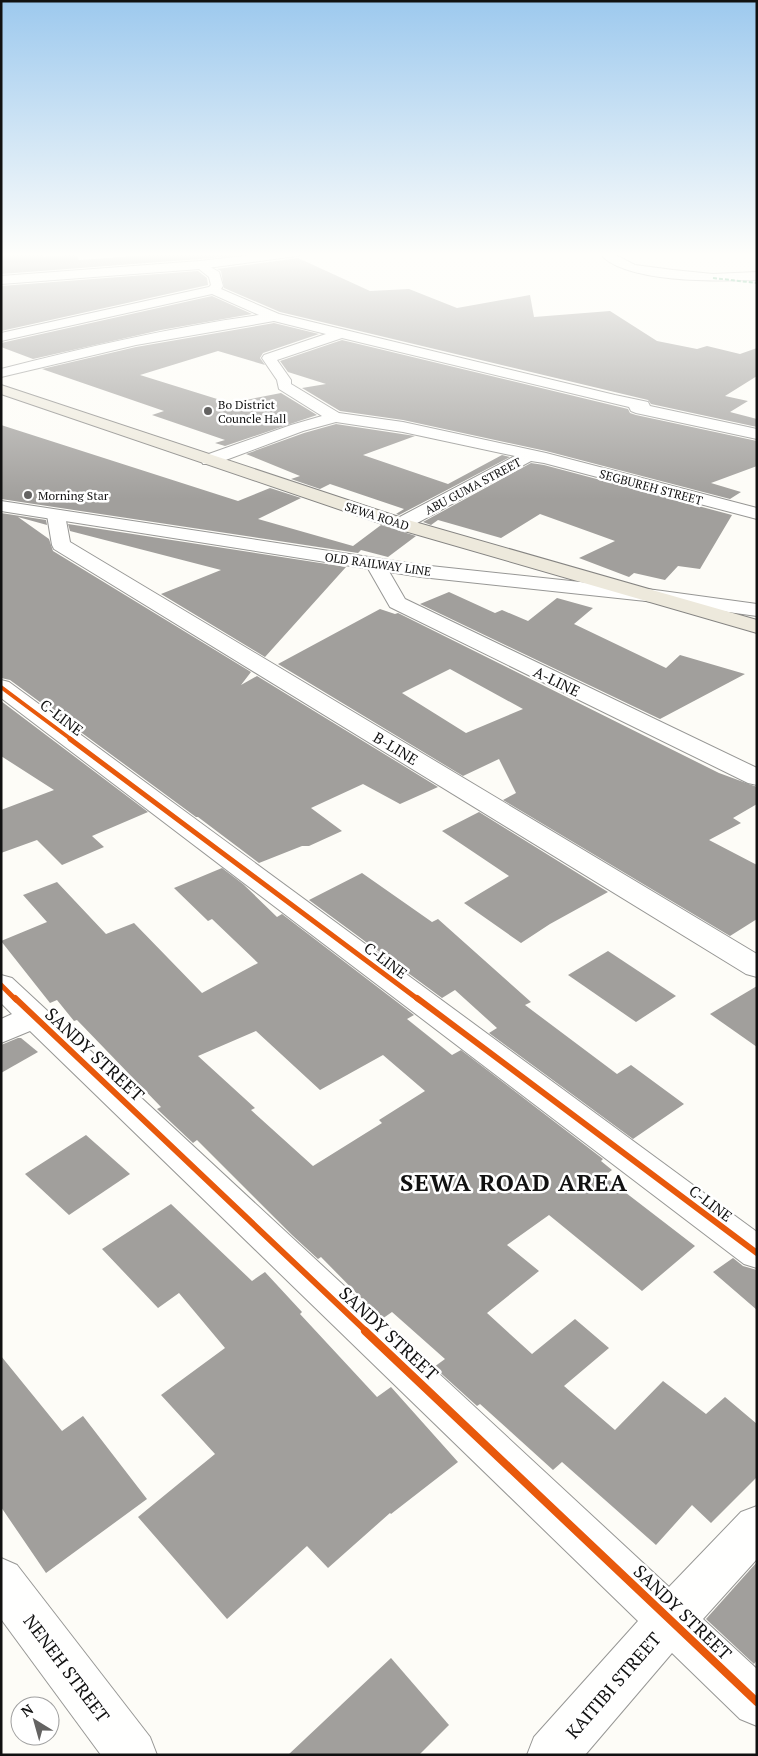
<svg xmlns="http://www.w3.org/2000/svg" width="758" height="1756" font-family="'PT Serif',serif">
<rect width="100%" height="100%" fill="#fdfcf7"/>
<g fill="#a19f9c" fill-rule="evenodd">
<polygon points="42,253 43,257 76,254 79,260 179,253 255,253 200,259 1,274 1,255"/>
<polygon points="298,258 370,291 409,289 457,308 530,295 534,317 610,311 657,341 697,349 707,346 740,354 757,348 757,376 725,396 748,401 730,412 757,419 757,427 651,404 648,400 280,312 224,288 221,271 217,269"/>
<polygon points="198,271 207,278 208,285 1,331 1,286"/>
<polygon points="212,296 252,314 161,330 33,359 1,347 1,343"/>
<polygon points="274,323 319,334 263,353 260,358 265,365 218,351 140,375 230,403 281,393 317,415 225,446 215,443 225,440 152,415 164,411 42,369 136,347"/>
<polygon points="342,340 628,409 630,413 636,415 757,441 757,466 711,483 741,492 730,499 546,451 403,420 340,411 302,388 326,384 288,372 280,361"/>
<polygon points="336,424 415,436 363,455 448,484 502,455 510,457 399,515 396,514 404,509 330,484 320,489 291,479 300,476 246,454 304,433"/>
<polygon points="1,425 238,501 270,488 301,498 258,519 353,546 381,525 416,536 388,557 361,550 358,553 1,499"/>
<polygon points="531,463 544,465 732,515 700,569 678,566 665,580 634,573 629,577 579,558 615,541 540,514 501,538 438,520 431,525 423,522"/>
<polygon points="1,513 46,520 47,525 18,517 49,539 53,551 251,672 241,685 257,676 438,787 400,804 363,784 311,808 342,831 309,846 302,846 259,863 198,817 196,817 10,680 1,678"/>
<polygon points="68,524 346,567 265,657 161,594 221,570 70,531"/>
<polygon points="449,592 495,613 502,610 528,621 557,598 593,608 574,624 666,668 680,655 745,674 660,719 420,604"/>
<path d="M380 609 395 614 398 613 719 773 757 787V804L733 818 741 823 709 840 757 865V919L730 936 503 800 516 793 499 759 463 776 278 664ZM450 669 523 709 466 733 402 693Z"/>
<polygon points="1,701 148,812 92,836 104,847 62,865 37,840 1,853 1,810 54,790 1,756"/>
<polygon points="479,812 608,892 550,924 521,943 464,903 509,876 442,831"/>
<path d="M222 868 243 884 277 917 282 914 414 1015 407 1019 452 1055 461 1050 603 1159 601 1161 612 1170 604 1176 695 1246 642 1291 549 1215 507 1245 539 1271 487 1313 532 1354 575 1319 609 1348 564 1386 615 1430 663 1381 706 1414 725 1397 757 1424V1477L711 1523 692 1505 656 1545 562 1462 553 1470 480 1404 477 1406 434 1367 445 1359 392 1312 382 1319 321 1257 318 1259 292 1235 197 1140 193 1143 157 1109 161 1107 77 1020 74 1021 57 1000 50 1003 1 941 47 922 23 895 57 882 106 934 134 923 202 993 258 963 212 919 208 921 174 888ZM256 1031 320 1090 383 1055 425 1091 379 1120 382 1123 313 1166 251 1110 255 1108 198 1056Z"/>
<polygon points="362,873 432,922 438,919 531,1002 525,1005 617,1074 631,1065 684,1104 633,1139 489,1033 497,1028 455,990 442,998 309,900"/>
<polygon points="608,951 676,996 636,1022 568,975"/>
<polygon points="757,986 757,1047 710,1014"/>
<polygon points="18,1038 21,1038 38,1052 1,1073 1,1045"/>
<polygon points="86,1135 130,1174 69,1215 25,1174"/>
<polygon points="171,1204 252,1281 265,1272 302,1312 300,1314 377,1397 391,1387 458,1462 391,1514 390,1513 328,1568 307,1546 227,1619 138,1517 215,1454 161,1395 225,1348 179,1293 158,1308 102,1249"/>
<polygon points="733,1258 743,1266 757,1270 757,1310 713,1272"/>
<polygon points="1,1356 62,1431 83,1416 147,1499 46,1573 1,1507"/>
<polygon points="757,1562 757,1660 754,1664 706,1619"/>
<polygon points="391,1658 449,1725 419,1755 288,1755"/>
</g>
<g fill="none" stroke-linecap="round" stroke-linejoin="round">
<defs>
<g id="minor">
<path d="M599 253H612L635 265 673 270 713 274 757 272V280C720 281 624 284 599 253Z"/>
<path d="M200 261 219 272 223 286 221 289 279 314 615 395 648 402 650 406 757 429V439L636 413 631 411 629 407 342 338 277 360 291 380V384L339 413 403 422 546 453 757 508V519L544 463 531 461 408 528 401 530 394 528 392 524 394 520 515 456 403 432 336 422 303 431 215 464H203L201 460 203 456 291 425 322 416 279 389 277 380 262 358 264 355 326 334 274 321 136 345 1 377V369C86 347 172 327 259 315L212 294 1 341V333L209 287 211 285 209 277 194 265Z"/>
<polygon points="56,510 62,511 65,515 70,542 757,954 757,977 746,974 54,549 52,545 47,515 50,511"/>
<polygon points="376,559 383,561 405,599 757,768 757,785 748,783 390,607 366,565 369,561"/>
<polygon points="1,680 9,682 757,1232 757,1268 744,1264 1,698"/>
<polygon points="1,975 12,978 669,1587 741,1512 757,1506 757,1559 703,1619 757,1669 757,1726 740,1719 672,1653 585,1755 527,1755 534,1737 638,1621 30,1031 1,1043 1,1019 12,1014 1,1003"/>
<polygon points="1,1558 17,1565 150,1737 157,1755 101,1755 1,1619"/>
</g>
<g id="tertiary">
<polygon points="270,253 303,253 297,256 200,269 1,284 1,276 200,261"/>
<polygon points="1,501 421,565 655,590 757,604 757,616 655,602 421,577 1,511"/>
</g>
<polygon id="primary" points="1,385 408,520 757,620 757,633 394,528 1,394"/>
</defs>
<use href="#minor" stroke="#979795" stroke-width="2"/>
<use href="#tertiary" stroke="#979795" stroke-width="2"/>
<use href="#primary" stroke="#858482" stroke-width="2"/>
<use href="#minor" fill="#fffffe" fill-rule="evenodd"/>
<use href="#tertiary" fill="#fffffe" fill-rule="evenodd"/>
<use href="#primary" fill="#ede9dc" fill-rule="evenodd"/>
<polyline stroke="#00873e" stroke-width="2" stroke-dasharray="4 2" stroke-linecap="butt" points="713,278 757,283"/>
<defs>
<polyline id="cycleway-far3" points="1,687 72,740"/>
<g id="cycleway-far2">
<polyline points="70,739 419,1000"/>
<polyline points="1,985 16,1000"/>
</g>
<g id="cycleway-far1">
<polyline points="15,998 367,1332"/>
<polyline points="417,998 757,1253"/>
</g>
<polyline id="cycleway" points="365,1331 757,1702"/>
</defs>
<use href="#cycleway-far3" stroke="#fff" stroke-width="6"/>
<use href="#cycleway-far2" stroke="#fff" stroke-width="8"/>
<use href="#cycleway-far1" stroke="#fff" stroke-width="9"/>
<use href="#cycleway" stroke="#fff" stroke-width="11"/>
<use href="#cycleway-far3" stroke="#e8590c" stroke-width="4"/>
<use href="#cycleway-far2" stroke="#e8590c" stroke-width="5"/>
<use href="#cycleway-far1" stroke="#e8590c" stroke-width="6"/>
<use href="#cycleway" stroke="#e8590c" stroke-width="8"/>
</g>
<linearGradient id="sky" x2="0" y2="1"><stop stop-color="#9dc9ee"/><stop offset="0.51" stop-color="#fefefb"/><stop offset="1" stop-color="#fefefb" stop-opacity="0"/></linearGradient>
<rect width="758" height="499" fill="url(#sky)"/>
<g fill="#646362" stroke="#fff" stroke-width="2">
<circle cx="208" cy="411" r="5"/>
<circle cx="28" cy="495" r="5"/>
</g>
<g text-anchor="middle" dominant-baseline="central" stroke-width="5" stroke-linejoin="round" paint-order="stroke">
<g font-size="12" fill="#111" stroke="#fff" text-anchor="start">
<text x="218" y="404">Bo District<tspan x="218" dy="14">Councle Hall</tspan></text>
<text x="38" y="495">Morning Star</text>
</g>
<g font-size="12" fill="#111" stroke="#fff">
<text transform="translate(473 486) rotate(-28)">ABU GUMA STREET</text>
<text transform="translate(651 487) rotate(15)">SEGBUREH STREET</text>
<text transform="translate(377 516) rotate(18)">SEWA ROAD</text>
<text transform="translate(378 564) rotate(8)">OLD RAILWAY LINE</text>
</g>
<g font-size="15" fill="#111" stroke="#fff">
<text transform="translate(557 681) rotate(26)">A-LINE</text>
<text transform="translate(62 717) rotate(37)">C-LINE</text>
<text transform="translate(396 748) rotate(31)">B-LINE</text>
<text transform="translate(386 960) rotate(37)">C-LINE</text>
<text transform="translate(711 1203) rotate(37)">C-LINE</text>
</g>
<g font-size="18" fill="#111" stroke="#fff">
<text transform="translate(95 1054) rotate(43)">SANDY STREET</text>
<text transform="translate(389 1333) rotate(43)">SANDY STREET</text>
<text transform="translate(683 1612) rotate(44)">SANDY STREET</text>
<text transform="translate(67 1668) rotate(53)">NENEH STREET</text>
<text transform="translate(613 1685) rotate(-49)">KAITIBI STREET</text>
</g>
<g font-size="24" font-weight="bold" letter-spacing="1" fill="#111" stroke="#fff">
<text x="514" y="1182">SEWA ROAD AREA</text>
</g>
</g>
<rect width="758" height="1756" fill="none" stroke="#111111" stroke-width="5"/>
<g transform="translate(35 1721) rotate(323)"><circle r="24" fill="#ffffff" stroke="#a0a0a0"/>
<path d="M0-4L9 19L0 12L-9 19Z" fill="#646362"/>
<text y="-8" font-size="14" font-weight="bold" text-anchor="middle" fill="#111111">N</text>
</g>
</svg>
